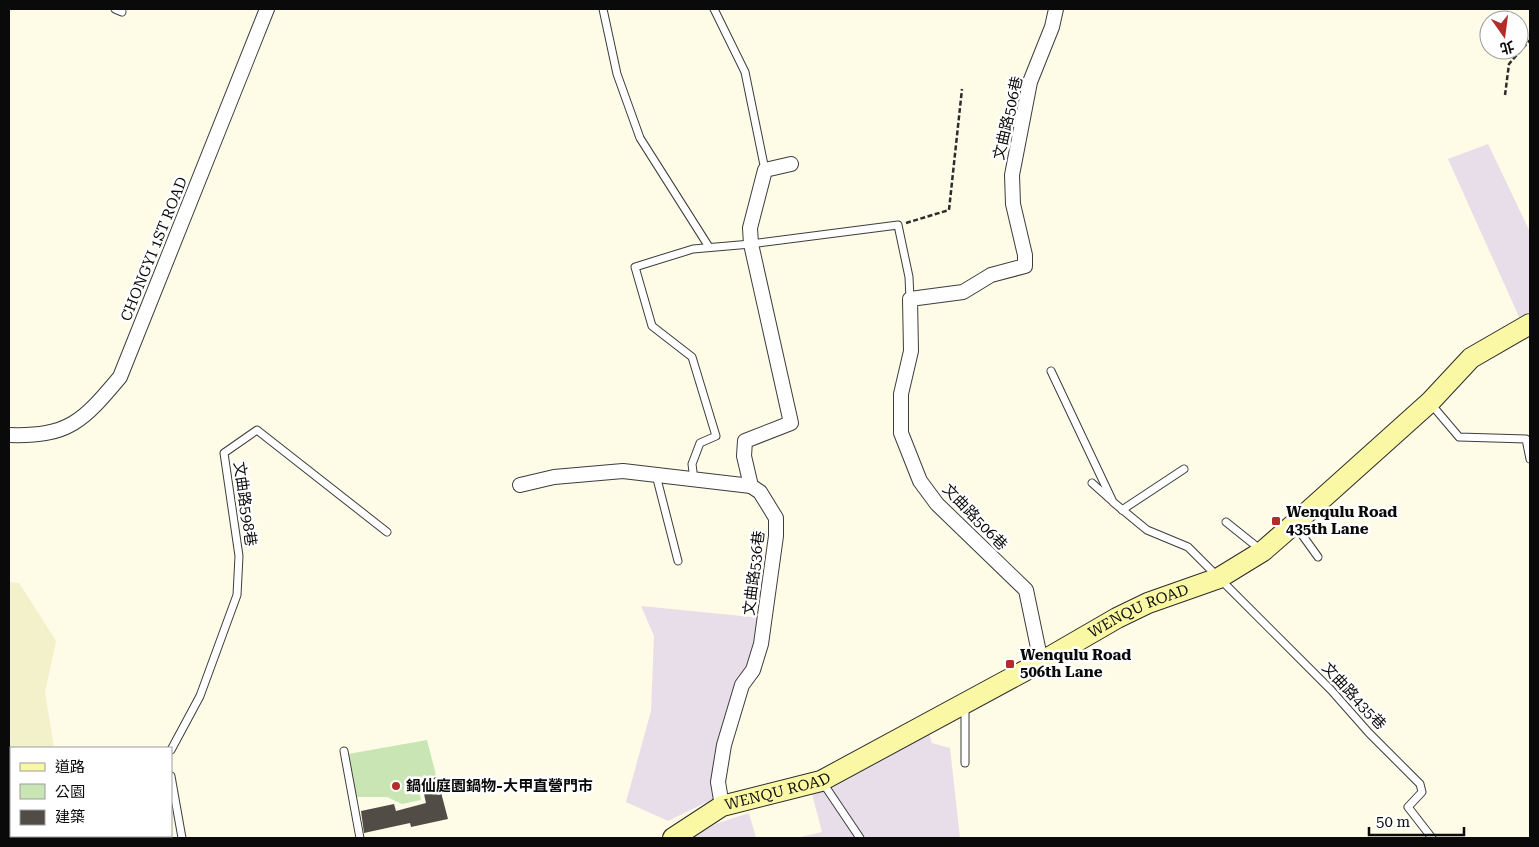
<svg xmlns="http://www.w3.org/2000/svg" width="1539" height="847" font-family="'Roboto Serif','Noto Sans TC',serif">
<rect width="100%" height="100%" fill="#fefbe7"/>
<g fill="#e8dee9">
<polygon points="1488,144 1530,232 1530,311 1520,319 1448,159"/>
<polygon points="641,606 762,618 759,656 743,679 719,796 668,821 626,802 651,711 654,636"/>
<polygon points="929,734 932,743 950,748 960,838 796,838 822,832 812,794 827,791"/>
<polygon points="749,813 756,838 690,838 718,823"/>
</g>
<polygon fill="#f2f1ca" points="9,582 19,583 56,641 45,692 54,748 11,748 11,836 83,836 84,838 9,838"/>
<polygon fill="#cae5b4" points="427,740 436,775 417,780 421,800 402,804 387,797 356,797 348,754"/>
<polygon fill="#524c47" points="437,777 448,819 411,827 410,823 364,833 361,811 394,804 396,811 426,803 421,781"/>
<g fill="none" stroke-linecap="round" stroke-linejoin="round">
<defs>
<g id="lane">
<polyline points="115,9 122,12"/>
<polyline points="603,9 617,74 640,138 709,247"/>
<polyline points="714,9 745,72 765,170"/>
<polyline points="1051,371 1113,502 1147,530 1188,547 1331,690 1369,733 1420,784 1422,792 1408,807 1432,838"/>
<polyline points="1431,404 1459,437 1526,439 1530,459"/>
<polyline points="656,475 678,561"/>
<polyline points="694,480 692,464 700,443 716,436 692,357 652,326 635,267 693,249 751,244 898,225 909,277 910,299"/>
<polyline points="1092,483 1111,500"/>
<polyline points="1122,510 1184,469"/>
<polyline points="1226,522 1261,550"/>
<polyline points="1295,525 1318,557"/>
<polyline points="171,750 200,696 237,595 239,556 224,453 257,430 387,532"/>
<polyline points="344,751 360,838"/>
<polyline points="965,763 965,705"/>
<polyline points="171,776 182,838"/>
<polyline points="823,783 860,838"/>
</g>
<g id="street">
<path d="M9 435C69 437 83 421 120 377L267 9"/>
<polyline points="520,485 554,477 623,471 751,486"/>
<polyline points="1041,662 1026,590 937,504 920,481 901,433 901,394 911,351 910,299 963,292 991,275 1025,266 1025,255 1013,204 1012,175 1030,82 1052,27 1056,9"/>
<polyline points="722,806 718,782 724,745 742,685 753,670 761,644 776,536 776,518 760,492 751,486 744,456 745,441 791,423 751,244 750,228 765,170 791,164"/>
</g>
<g id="secondary">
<path id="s1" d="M673 838 722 806 821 781 1041 662 1117 618 1148 603 1219 578 1263 551 1294 524 1430 402 1471 358 1530 324"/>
</g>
</defs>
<use href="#lane" stroke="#3d3d3d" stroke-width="9"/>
<use href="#street" stroke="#3d3d3d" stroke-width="16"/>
<use href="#secondary" stroke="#2c2c2c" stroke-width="22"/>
<g stroke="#2c2c2c" stroke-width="2.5" stroke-dasharray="5 2.5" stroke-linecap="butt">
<polyline points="1505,95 1509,64 1530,40"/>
<polyline points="906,223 949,210 962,89"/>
</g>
<use href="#lane" stroke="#fff" stroke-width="7"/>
<use href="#street" stroke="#fff" stroke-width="14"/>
<use href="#secondary" stroke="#fbf8a5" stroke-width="20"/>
</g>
<g fill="#b22d2a" stroke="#fff" stroke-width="2">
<rect x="1271" y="516" width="10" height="10" rx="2.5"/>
<rect x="1005" y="659" width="10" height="10" rx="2.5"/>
<circle cx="396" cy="786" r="5"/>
</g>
<g text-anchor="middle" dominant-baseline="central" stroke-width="5" stroke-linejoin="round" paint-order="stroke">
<g font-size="15" fill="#0a0a0a" stroke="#fff">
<text transform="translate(1008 118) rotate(-77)">文曲路506巷</text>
<text transform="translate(154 249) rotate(-68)">CHONGYI 1ST ROAD</text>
<text transform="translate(245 504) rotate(82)">文曲路598巷</text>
<text transform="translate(975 517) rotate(46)">文曲路506巷</text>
<text transform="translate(754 573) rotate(-83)">文曲路536巷</text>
<text stroke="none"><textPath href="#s1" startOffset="521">WENQU ROAD</textPath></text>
<text transform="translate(1354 696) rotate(47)">文曲路435巷</text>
<text stroke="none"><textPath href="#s1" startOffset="116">WENQU ROAD</textPath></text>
</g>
<g font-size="15" font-weight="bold" fill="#0a0a0a" stroke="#fff" text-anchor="start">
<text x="1286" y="512">Wenqulu Road<tspan x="1286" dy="17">435th Lane</tspan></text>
<text x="1020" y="655">Wenqulu Road<tspan x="1020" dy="17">506th Lane</tspan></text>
<text x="406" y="786">鍋仙庭園鍋物-大甲直營門市</text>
</g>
</g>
<rect width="1539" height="847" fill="none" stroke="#0a0a0a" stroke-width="20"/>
<rect x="10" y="747" width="162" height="90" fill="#ffffff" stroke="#9d9d9d"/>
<rect x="20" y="763" width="25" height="8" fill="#fbf8a5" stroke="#9d9d9d"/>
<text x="55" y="772" font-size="15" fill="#0a0a0a">道路</text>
<rect x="20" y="784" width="25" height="15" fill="#cae5b4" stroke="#9d9d9d"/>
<text x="55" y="797" font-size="15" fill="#0a0a0a">公園</text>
<rect x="20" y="810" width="25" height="15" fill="#524c47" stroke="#9d9d9d"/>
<text x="55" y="822" font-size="15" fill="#0a0a0a">建築</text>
<g transform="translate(1504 35) rotate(166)"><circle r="24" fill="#ffffff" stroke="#9d9d9d"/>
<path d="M0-4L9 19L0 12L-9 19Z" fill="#b22d2a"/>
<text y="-8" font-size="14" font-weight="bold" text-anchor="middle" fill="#0a0a0a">北</text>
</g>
<path d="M1369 827v8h95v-8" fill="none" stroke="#0a0a0a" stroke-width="2.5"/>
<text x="1376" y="827" font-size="15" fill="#0a0a0a" stroke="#ffffff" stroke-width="4" paint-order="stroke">50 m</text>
</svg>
